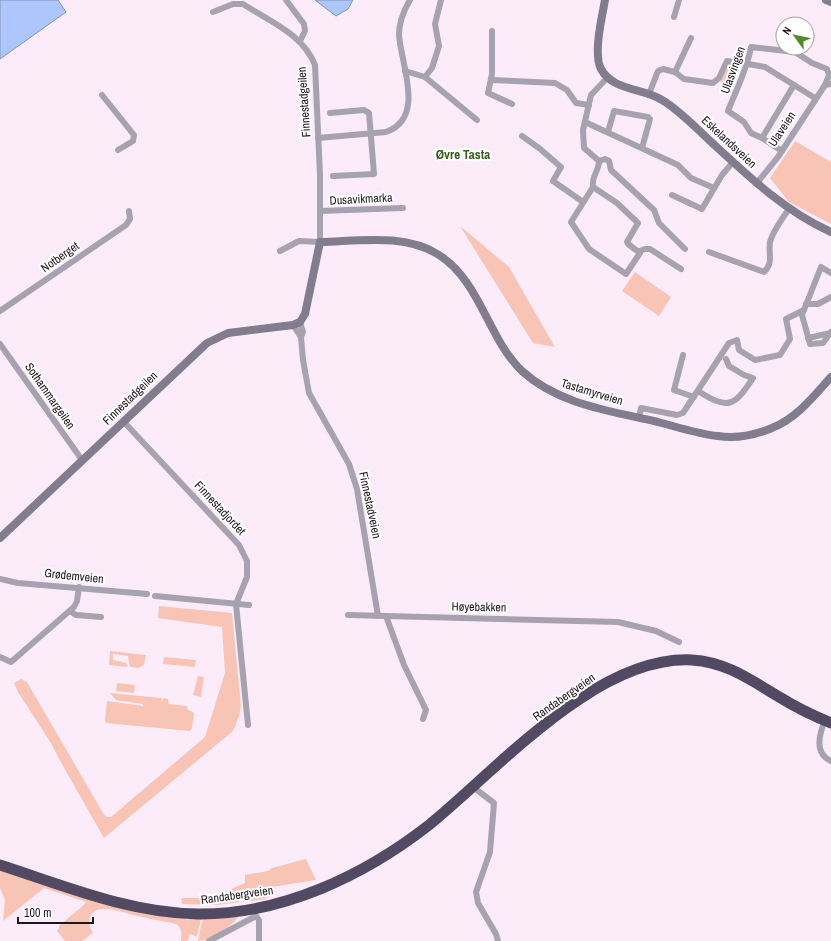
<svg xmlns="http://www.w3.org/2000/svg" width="831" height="941" font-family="'Archivo Narrow',sans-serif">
<rect width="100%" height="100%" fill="#fcecfa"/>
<g fill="#f8c4b6">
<polygon points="729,64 740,67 730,88 720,82"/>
<polygon points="795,141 831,162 831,224 789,202 770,178"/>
<polygon points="460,226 509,267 555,347 533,343"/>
<polygon points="635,272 671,297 659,316 622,291"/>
<polygon points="159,606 232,613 241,706 239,716 233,731 104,838 63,766 51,743 18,692 14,683 21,679 27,682 103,813 107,817 111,817 205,737 225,673 222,627 158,618"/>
<polygon points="110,651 146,655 144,665 138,668 130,667 128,656 113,654 113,660 126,663 128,667 109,665"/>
<polygon points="164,657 196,660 195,667 163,664"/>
<polygon points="198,676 204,677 201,697 193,695"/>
<polygon points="117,683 135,685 134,693 116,691"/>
<polygon points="110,693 161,698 162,702 163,698 168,699 169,704 187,706 187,709 194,713 192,728 190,731 106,723 105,720 107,701 143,706 143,704 116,700"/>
<polygon points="306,859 316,880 246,891 241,894 239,902 217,905 182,904 181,898 211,898 245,883 245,875 268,871 272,868"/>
<path d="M0 868 185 918 188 921 186 916 201 919 197 937 190 934 188 941H181C182 934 182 928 176 924 159 920 142 918 126 913 118 911 110 908 101 909 88 911 87 923 93 933L82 941H65L57 931 59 928V926C64 921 84 906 86 902L44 888 3 921 5 900 0 888Z"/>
<polygon points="270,891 276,894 265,899 243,902 244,897 249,893"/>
<path d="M241 913C234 925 212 941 198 941L201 925 204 917Z"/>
</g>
<g fill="#adc6fb" stroke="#8291b8">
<polygon points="0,0 58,0 66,12 0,59"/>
<polygon points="315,0 353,0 348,9 336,16"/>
</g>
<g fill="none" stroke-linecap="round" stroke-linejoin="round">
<g stroke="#a6a2af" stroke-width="6">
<polyline points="286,0 304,24 305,31 300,41"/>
<path d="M213 12 233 4H243C269 21 303 34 315 65L320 175V242L299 241 280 251"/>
<polyline points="674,17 679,0"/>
<polyline points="492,31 492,74 488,93 512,104"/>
<polyline points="748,64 765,67 815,98"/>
<polyline points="405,71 425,77 477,120"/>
<polyline points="675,72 684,79 713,83 719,78 727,61 740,63"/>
<polyline points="425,77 432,68 439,46 435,24 441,0"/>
<polyline points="492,80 555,83 567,90 576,103 589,105"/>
<polyline points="649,94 658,71 663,69 675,72 691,38"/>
<polyline points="102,95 134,135 133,141 118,150"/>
<polyline points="330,113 364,110 369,113 374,174 333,176"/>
<polyline points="585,122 678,165 691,178 714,188"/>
<polyline points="608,132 614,111 648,117 650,119 642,148"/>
<polyline points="522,136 539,148 561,167 553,181 583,202"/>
<path d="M318 138 386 132C426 118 401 65 399 35 399 22 404 10 410 0"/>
<polyline points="762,138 794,85"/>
<path d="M782 151 762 138 751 133 744 122 728 111C736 90 747 70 751 47L795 52 812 63 827 69 829 75 825 85 831 84"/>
<polyline points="599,161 605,159 609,161 611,170 654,210 659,223 685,249"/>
<polyline points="756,184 778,157 825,85"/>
<polygon points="593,187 617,203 638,223 627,242 628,244 640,253 626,274 589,249 571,222"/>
<path d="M593 187C591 177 599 171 599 161L584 148 583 130 591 95 608 77"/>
<polyline points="672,195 702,209 722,175 733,162"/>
<polyline points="320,211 403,208"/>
<polyline points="640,251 645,249 650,249 681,269"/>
<path d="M709 252 764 272C774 263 768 254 770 242 773 231 782 219 789 209"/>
<polyline points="831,273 821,267 802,315 810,344 823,343 831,332"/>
<polyline points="806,304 818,304 831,297"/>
<polyline points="0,311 126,225 130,219 129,211"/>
<polyline points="300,322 303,332 301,337 303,360 309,393 349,464 357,489 378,616"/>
<polyline points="293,325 301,337"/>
<polyline points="808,338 831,333"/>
<polyline points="0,344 82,460"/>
<polyline points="683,355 674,390 694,397"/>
<path d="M698 391C728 410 734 407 753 378L744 375 729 366 726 359"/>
<polyline points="639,417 641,408 677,415 683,413 729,343 737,340 739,350 755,360 780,355 790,339 786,319 804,310"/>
<polyline points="123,421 239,545 247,561 247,577 236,604 248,725"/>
<polyline points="0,579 18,583 147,594"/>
<polyline points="155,596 249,605"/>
<polyline points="70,611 76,615 101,617"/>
<polyline points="348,615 618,622 656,631 679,642"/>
<polyline points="386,616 404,665 426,710 423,719"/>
<polyline points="0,657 11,662 74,607 77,601 79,587"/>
<path d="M825 720C819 735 814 753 831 761"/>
<polyline points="473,787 494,803 490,852 476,892 478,903 496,934 498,941"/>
<polyline points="209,941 256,916 259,920 259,941"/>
</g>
<g stroke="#817c8e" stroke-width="8">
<path d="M605 0C602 17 593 54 601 69 613 91 643 88 662 100 679 110 694 126 708 139 747 175 783 210 831 232"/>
<polyline points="826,0 831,2"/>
<path d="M0 538 207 343 228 333 293 325 300 322 305 314 320 242C359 241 405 233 439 255 481 282 488 339 522 371 559 405 612 411 658 422 677 427 698 434 718 436 736 439 755 435 772 428 797 418 814 396 831 377"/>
</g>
<path stroke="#514a62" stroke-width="11" d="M0 865C65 886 129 913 198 914 282 915 365 875 429 825 498 769 597 655 692 660 727 662 752 681 781 698 797 708 814 716 831 723"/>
</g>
<g text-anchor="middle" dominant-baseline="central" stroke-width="4" stroke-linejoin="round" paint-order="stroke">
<g font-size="12" fill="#1e151d" stroke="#fff">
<text transform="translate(733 70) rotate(-70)">Ulasvingen</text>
<text transform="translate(304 102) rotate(-94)">Finnestadgeilen</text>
<text transform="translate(782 129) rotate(-57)">Ulaveien</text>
<text transform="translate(729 142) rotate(43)">Eskelandsveien</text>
<text transform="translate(361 199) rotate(-3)">Dusavikmarka</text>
<text transform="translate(60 257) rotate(-35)">Notberget</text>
<text transform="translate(592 392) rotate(17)">Tastamyrveien</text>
<text transform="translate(50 396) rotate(55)">Sothammargeilen</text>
<text transform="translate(130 398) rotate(-44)">Finnestadgeilen</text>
<text transform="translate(370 505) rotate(78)">Finnestadveien</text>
<text transform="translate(220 508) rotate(47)">Finnestadjordet</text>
<text transform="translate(74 576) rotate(6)">Grødemveien</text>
<text transform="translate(479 607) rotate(1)">Høyebakken</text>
<text transform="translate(564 697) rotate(-35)">Randabergveien</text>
<text transform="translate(237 895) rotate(-8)">Randabergveien</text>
</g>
<g font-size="13" font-weight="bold" fill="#385d20" stroke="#fff">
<text x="463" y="154">Øvre Tasta</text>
</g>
</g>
<g transform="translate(795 36) rotate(303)"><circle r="19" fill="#ffffff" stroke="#a5a1a5"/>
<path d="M0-3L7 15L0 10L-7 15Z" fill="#518b28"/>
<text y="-6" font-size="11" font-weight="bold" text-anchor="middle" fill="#1e151d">N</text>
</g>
<path d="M18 917v6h75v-6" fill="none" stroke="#1e151d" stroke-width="2"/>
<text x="24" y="917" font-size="12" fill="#1e151d" stroke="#ffffff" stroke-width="3" paint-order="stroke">100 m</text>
</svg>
